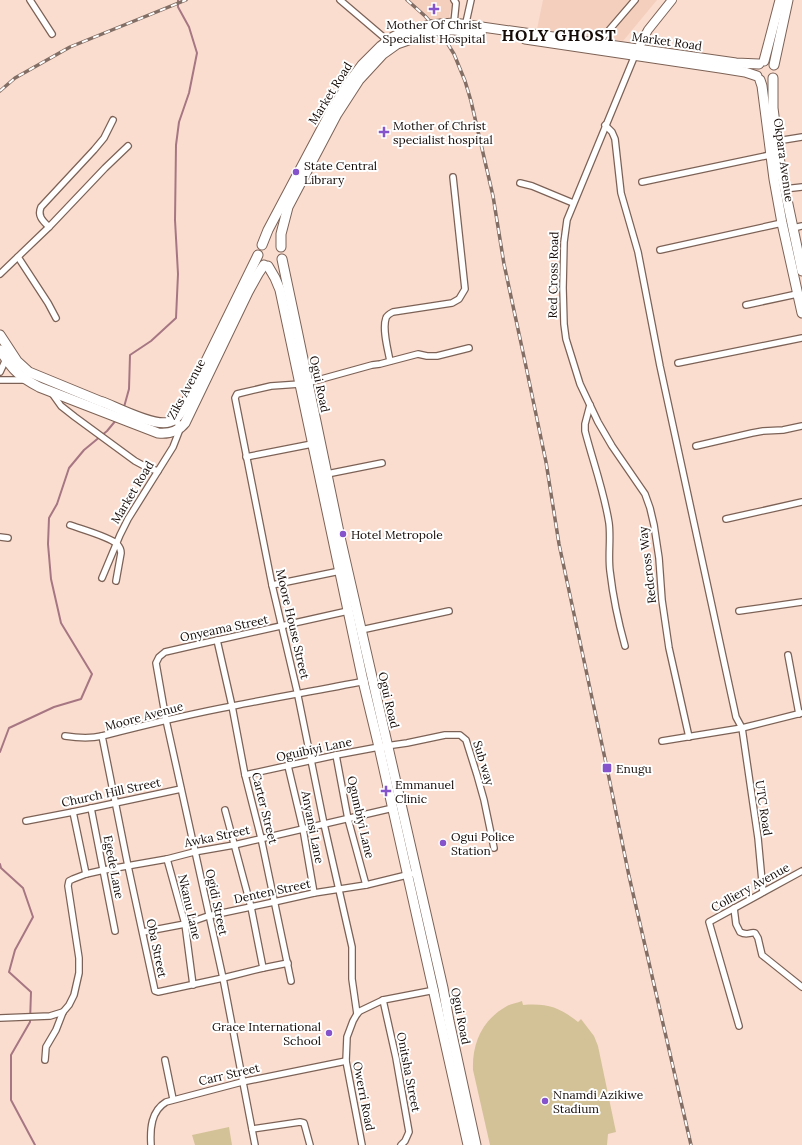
<svg xmlns="http://www.w3.org/2000/svg" width="802" height="1145" font-family="Lora,serif">
<rect width="100%" height="100%" fill="#fbddcf"/>
<g fill="#f4cfbe">
<polygon points="408,0 453,0 453,1 448,21 432,21 426,16"/>
<polygon points="543,0 657,0 623,41 537,29"/>
</g>
<g fill="#d3c298">
<path d="M522 1001 523 1005C547 1003 559 1007 578 1022L581 1019 594 1036 598 1046 616 1132 608 1134 607 1145H490L473 1070C472 1043 482 1020 507 1006 511 1004 517 1003 522 1001Z"/>
<polygon points="229,1127 232,1145 195,1145 192,1135"/>
</g>
<g fill="none" stroke-linecap="round" stroke-linejoin="round">
<g stroke="#a67783" stroke-width="2">
<polyline points="124,407 129,389 130,355 151,341 176,318 178,274 175,220 176,145 179,122 189,93 197,53 189,27 178,7 178,0"/>
<polyline points="0,752 9,728 54,707 81,699 92,674 61,623 51,579 48,544 49,518 57,504 69,468 84,450 107,431 117,419"/>
<polyline points="0,864 1,868 23,888 33,917 15,950 9,972 31,992 30,1022 11,1055 11,1100 35,1145"/>
</g>
<defs>
<g id="street">
<polyline points="30,0 52,34"/>
<polyline points="340,0 387,40"/>
<polyline points="454,23 456,3 454,0"/>
<polyline points="465,27 471,0"/>
<polyline points="598,43 635,0"/>
<polyline points="635,55 567,220 564,242 563,288 564,324 566,339 580,384 598,422 612,446 645,494 650,508 654,525 659,558 662,600 669,648 689,737"/>
<polyline points="605,125 612,132 615,139 621,193 638,252 660,366 736,717 742,728 758,838 763,892"/>
<polyline points="777,141 802,137"/>
<polyline points="642,182 770,155"/>
<polyline points="520,183 532,186 573,203"/>
<polyline points="784,189 802,187"/>
<path d="M49 227C43 221 37 216 41 207L94 150 104 138 113 120"/>
<polyline points="793,228 802,226"/>
<polyline points="660,250 782,223"/>
<polyline points="18,257 48,303 56,318"/>
<polyline points="0,274 49,227 105,168 128,146"/>
<polyline points="746,305 797,294"/>
<path d="M390 361C388 350 382 329 386 318 387 315 391 313 393 312L452 303 459 299 465 289 453 177"/>
<polyline points="678,363 802,338"/>
<polyline points="0,372 6,359"/>
<polyline points="0,380 26,380"/>
<polyline points="307,383 372,365 380,364 418,354 427,356 437,356 469,348"/>
<polyline points="300,384 271,386 241,393 237,394 235,398 272,585 297,691 324,824 352,947 352,979 357,1014"/>
<polyline points="51,392 61,406 75,417 135,461 148,468 158,471"/>
<path d="M590 405 585 424V431C593 462 604 491 609 523 611 539 608 555 610 571 613 597 618 621 625 646"/>
<polyline points="696,446 752,433 763,431 783,430 802,426"/>
<polyline points="246,457 312,444"/>
<polyline points="327,474 382,463"/>
<polyline points="726,519 802,502"/>
<path d="M70 525C81 529 110 537 117 544 120 547 121 549 121 553L116 581"/>
<polyline points="0,537 8,538"/>
<polyline points="102,578 120,535 128,519 173,447 180,429 176,419"/>
<polyline points="272,585 340,571"/>
<polyline points="739,611 802,602"/>
<polyline points="361,630 449,611"/>
<polyline points="217,640 232,706 245,775 261,838 291,981"/>
<polyline points="788,655 799,714"/>
<path d="M65 736C78 738 89 739 102 736"/>
<polyline points="662,741 742,728 802,713"/>
<polyline points="336,755 348,819 366,885"/>
<polyline points="288,766 303,829 314,893"/>
<polyline points="245,775 336,755 379,747 407,743 445,735 460,735 466,740 477,775 484,800 494,848"/>
<polyline points="91,808 115,931"/>
<path d="M225 810 251 907 263 968 223 978 158 992 155 991 128 866 102 736C145 725 189 714 233 706 277 697 321 690 365 681"/>
<polyline points="73,812 86,874"/>
<polyline points="26,821 73,812 181,789"/>
<polyline points="167,859 185,924 193,985"/>
<path d="M734 908 736 924 740 932C747 936 749 932 755 933L758 938 762 955 802 987"/>
<polyline points="143,932 185,924 208,916 274,902 314,893 366,885 411,874"/>
<polyline points="263,968 288,963"/>
<polyline points="383,1000 396,1058 409,1132 405,1141 401,1145"/>
<polyline points="0,1018 50,1016 63,1012"/>
<polyline points="739,1026 709,922 802,871"/>
<polyline points="45,1060 46,1047 56,1030 63,1012 69,1005 74,995 79,973 79,958 68,886 69,881 73,879 86,874 104,870 167,859 194,852 234,845 393,808"/>
<polyline points="165,1060 173,1099"/>
<polyline points="252,1129 300,1122 304,1123 310,1145"/>
<path d="M151 1145C150 1129 151 1111 166 1102L242 1082 346 1061"/>
<polyline points="255,1145 223,978 166,720 156,663 159,657 165,652 191,646 348,611"/>
<polyline points="362,1145 346,1061 347,1037 353,1021 357,1014 360,1011 383,1000 435,990"/>
</g>
<polyline id="secondary" points="638,49 648,30 672,0"/>
<g id="primary">
<polyline points="441,24 454,23 736,63 759,64"/>
<polyline points="445,30 454,30 481,33"/>
<polyline points="525,39 720,68 745,72 757,76"/>
<polyline points="764,61 780,0"/>
<polyline points="774,65 788,0"/>
<polyline points="773,78 773,108 781,171 802,271"/>
<polyline points="760,80 762,86 774,179 782,223 802,313"/>
<polyline points="262,245 268,230 330,113 350,81 362,65 381,46 393,37 403,32 430,25"/>
<polyline points="281,247 281,234 288,207 337,114 359,80 383,54 397,44 434,31"/>
<polyline points="282,259 297,330 340,537 443,988 449,1021 476,1145"/>
<polyline points="268,266 275,278 280,290 363,681 379,747 468,1145"/>
<polyline points="0,335 17,361 29,372 102,402"/>
<path d="M0 350C13 370 18 376 39 387L158 433C169 434 178 432 185 423L248 292 258 274 264 265"/>
<path d="M103 402C118 408 155 427 169 422 175 421 178 417 181 412L258 255"/>
</g>
</defs>
<use href="#street" stroke="#7c6256" stroke-width="8"/>
<use href="#secondary" stroke="#7c6256" stroke-width="10"/>
<use href="#primary" stroke="#7c6256" stroke-width="11"/>
<use href="#street" stroke="#fff" stroke-width="5.5"/>
<use href="#secondary" stroke="#fff" stroke-width="8"/>
<use href="#primary" stroke="#fff" stroke-width="9"/>
<defs>
<g id="rail">
<polyline points="407,0 425,16 443,36 454,54 465,81 471,101 493,196 504,264 524,357 546,462 559,544 607,768 629,876 691,1145"/>
<polyline points="0,91 15,78 70,47 186,0"/>
</g>
</defs>
<use href="#rail" stroke="#826e65" stroke-width="3.5"/>
<use href="#rail" stroke="#fff" stroke-width="2" stroke-dasharray="6" stroke-linecap="butt"/>
<defs>
<g id="primary-bridge">
<polyline points="430,25 441,24"/>
<polyline points="434,31 445,30"/>
</g>
</defs>
<use href="#primary-bridge" stroke="#7c6256" stroke-width="11" stroke-linecap="butt"/>
<use href="#primary-bridge" stroke="#fff" stroke-width="9"/>
</g>
<g fill="#8553cb" stroke="#fff" stroke-width="1.5">
<path d="M432 3h4v4h4v4h-4v4h-4v-4h-4v-4h4z"/>
<path d="M382 126h4v4h4v4h-4v4h-4v-4h-4v-4h4z"/>
<circle cx="296" cy="172" r="4"/>
<circle cx="343" cy="534" r="4"/>
<rect x="602" y="763" width="10" height="10" rx="2"/>
<path d="M384 785h4v4h4v4h-4v4h-4v-4h-4v-4h4z"/>
<circle cx="443" cy="843" r="4"/>
<circle cx="329" cy="1033" r="4"/>
<circle cx="545" cy="1101" r="4"/>
</g>
<g text-anchor="middle" dominant-baseline="central" stroke-width="4" stroke-linejoin="round" paint-order="stroke">
<g font-size="12" fill="#140a06" stroke="#fff" text-anchor="start">
<text x="434" y="24" text-anchor="middle">Mother Of Christ<tspan x="434" dy="14">Specialist Hospital</tspan></text>
<text x="393" y="125">Mother of Christ<tspan x="393" dy="14">specialist hospital</tspan></text>
<text x="304" y="165">State Central<tspan x="304" dy="14">Library</tspan></text>
<text x="351" y="534">Hotel Metropole</text>
<text x="616" y="768">Enugu</text>
<text x="395" y="784">Emmanuel<tspan x="395" dy="14">Clinic</tspan></text>
<text x="451" y="836">Ogui Police<tspan x="451" dy="14">Station</tspan></text>
<text x="321" y="1026" text-anchor="end">Grace International<tspan x="321" dy="14">School</tspan></text>
<text x="553" y="1094">Nnamdi Azikiwe<tspan x="553" dy="14">Stadium</tspan></text>
</g>
<g font-size="12" fill="#140a06" stroke="#fff">
<text transform="translate(667 41) rotate(8)">Market Road</text>
<text transform="translate(330 93) rotate(-58)">Market Road</text>
<text transform="translate(784 160) rotate(82)">Okpara Avenue</text>
<text transform="translate(553 275) rotate(-89)">Red Cross Road</text>
<text transform="translate(320 384) rotate(78)">Ogui Road</text>
<text transform="translate(186 389) rotate(-62)">Ziks Avenue</text>
<text transform="translate(132 492) rotate(-59)">Market Road</text>
<text transform="translate(647 565) rotate(-97)">Redcross Way</text>
<text transform="translate(293 624) rotate(77)">Moore House Street</text>
<text transform="translate(224 628) rotate(-12)">Onyeama Street</text>
<text transform="translate(389 700) rotate(77)">Ogui Road</text>
<text transform="translate(144 716) rotate(-15)">Moore Avenue</text>
<text transform="translate(314 749) rotate(-12)">Oguibiyi Lane</text>
<text transform="translate(484 763) rotate(73)">Sub way</text>
<text transform="translate(111 792) rotate(-12)">Church Hill Street</text>
<text transform="translate(265 808) rotate(76)">Carter Street</text>
<text transform="translate(764 808) rotate(81)">UTC Road</text>
<text transform="translate(361 817) rotate(77)">Ogumbiyi Lane</text>
<text transform="translate(313 827) rotate(79)">Anyansi Lane</text>
<text transform="translate(217 836) rotate(-12)">Awka Street</text>
<text transform="translate(114 867) rotate(79)">Egede Lane</text>
<text transform="translate(750 887) rotate(-29)">Colliery Avenue</text>
<text transform="translate(272 891) rotate(-12)">Denten Street</text>
<text transform="translate(217 902) rotate(78)">Ogidi Street</text>
<text transform="translate(190 907) rotate(77)">Nkanu Lane</text>
<text transform="translate(157 948) rotate(78)">Oba Street</text>
<text transform="translate(461 1016) rotate(79)">Ogui Road</text>
<text transform="translate(409 1072) rotate(79)">Onitsha Street</text>
<text transform="translate(229 1074) rotate(-13)">Carr Street</text>
<text transform="translate(364 1096) rotate(79)">Owerri Road</text>
</g>
<g font-size="16" font-weight="bold" letter-spacing="1" fill="#140a06" stroke="#fff">
<text x="559" y="35">HOLY GHOST</text>
</g>
</g>
</svg>
